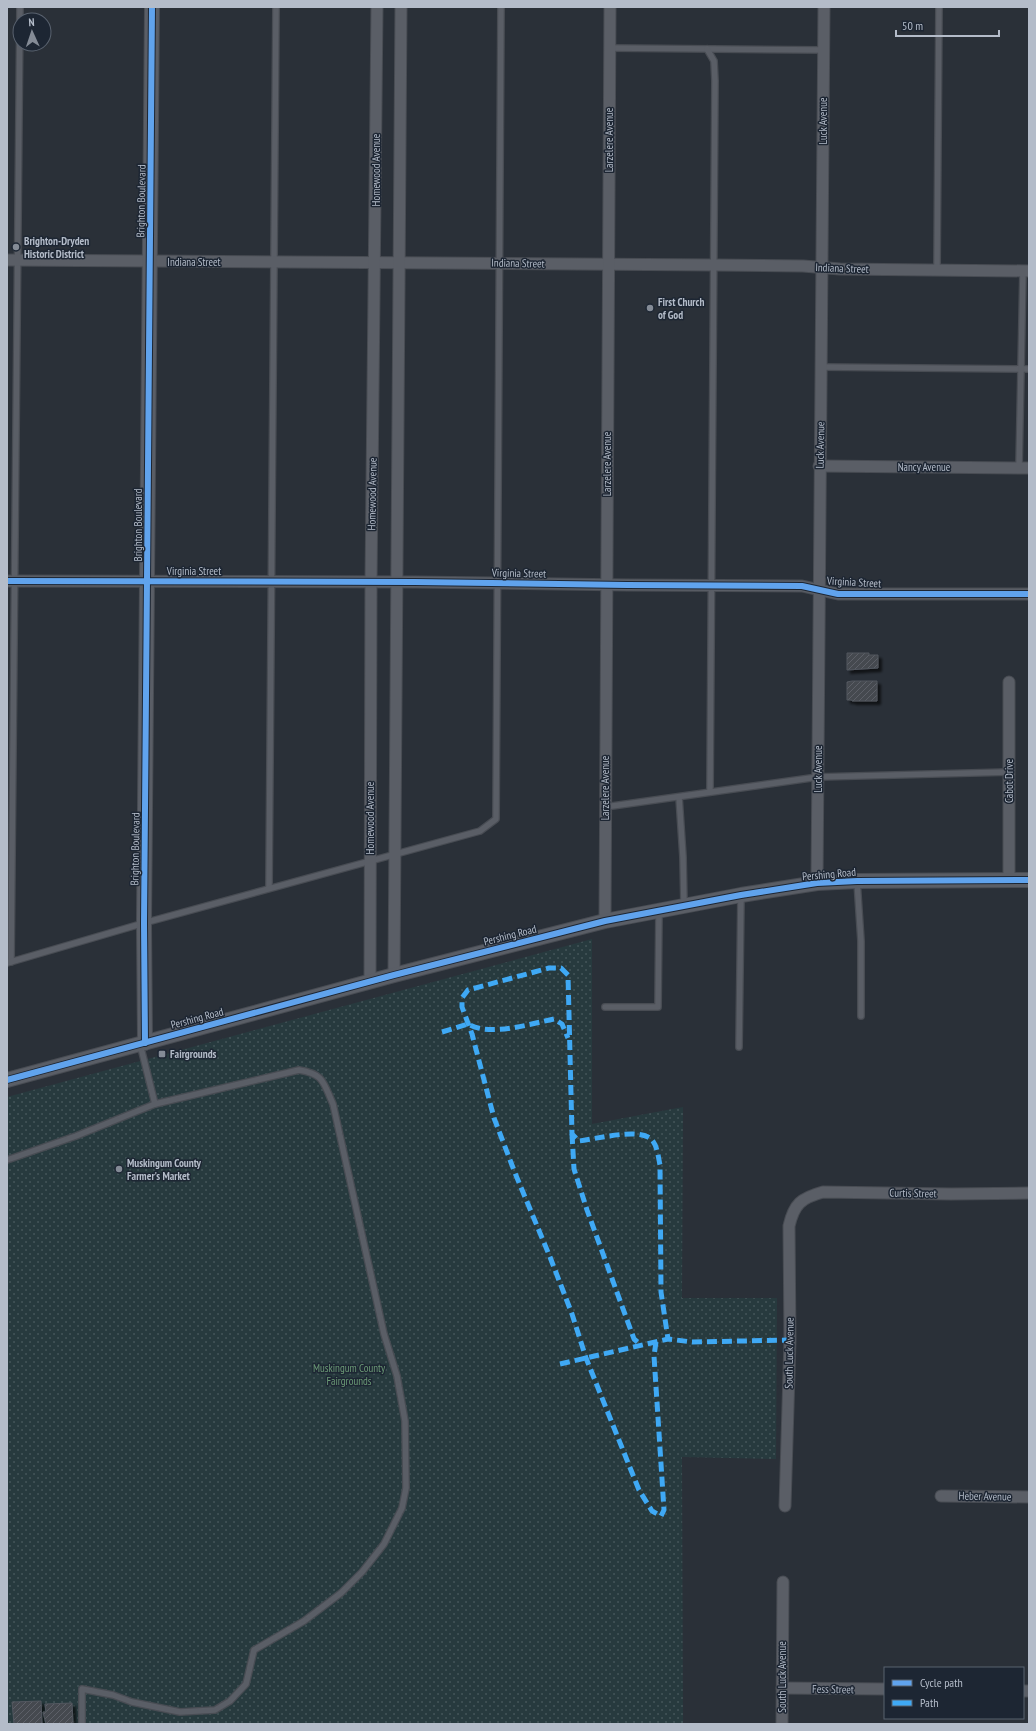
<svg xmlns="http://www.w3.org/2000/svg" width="1036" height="1731" font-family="'PT Sans Narrow',sans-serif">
<defs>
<pattern id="grass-dots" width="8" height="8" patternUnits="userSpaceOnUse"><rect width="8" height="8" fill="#273a3e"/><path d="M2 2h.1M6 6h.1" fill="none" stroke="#445559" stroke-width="1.8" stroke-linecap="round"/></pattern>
<pattern id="building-hatch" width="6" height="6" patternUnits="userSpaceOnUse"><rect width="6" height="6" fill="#444950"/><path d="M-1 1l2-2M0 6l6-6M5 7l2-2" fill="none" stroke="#5d6168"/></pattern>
<filter id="shadow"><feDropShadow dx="3.5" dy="3.5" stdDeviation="1" flood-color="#0009"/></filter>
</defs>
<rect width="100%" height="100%" fill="#2a3038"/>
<polygon fill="url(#grass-dots)" points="592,939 592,1124 683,1107 682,1298 777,1298 776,1459 682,1457 683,1724 7,1724 7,1097"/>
<g fill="url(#building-hatch)" stroke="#52575f" filter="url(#shadow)">
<polygon points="847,653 869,653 869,655 878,655 878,668 847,670"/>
<polygon points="852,681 877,681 877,701 852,701 852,700 847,700 847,682"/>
<polygon points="41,1701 42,1724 14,1724 12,1702"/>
<polygon points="72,1703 73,1724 42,1724 46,1724 43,1712 46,1712 45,1704"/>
</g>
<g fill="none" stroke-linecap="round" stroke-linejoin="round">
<defs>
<g id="service">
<polyline points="610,48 823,50"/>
<polyline points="707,49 714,61 715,81 710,791"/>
<polyline points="937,269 939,7"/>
<polyline points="821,367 1029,369"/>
<polyline points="1019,468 1023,271"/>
<polyline points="679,797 683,857 684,905"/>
<polyline points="605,807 818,777 1009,772"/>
<polyline points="857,881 861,941 861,1016"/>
<polyline points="269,888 276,7"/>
<polyline points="11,962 20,7"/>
<polyline points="7,963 144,923 480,831 496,819 501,7"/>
<polyline points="605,1007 658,1007 659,910"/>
<polyline points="140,1044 155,1104"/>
<polyline points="739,1047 741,895"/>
<path d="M7 1160 76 1136 155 1104 299 1070C324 1074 323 1082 333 1104L384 1334 397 1376 405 1421 406 1488 402 1508 384 1544 362 1572 341 1593 304 1621 254 1650 246 1684 230 1701 215 1710 180 1712 132 1702 113 1695 82 1689V1724"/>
</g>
<g id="minor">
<polyline points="7,260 715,265 803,266 840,269 1029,271"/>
<polyline points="819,466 1029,468"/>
<polyline points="7,581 415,582 627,585 802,586 838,594 1029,594"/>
<polyline points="1009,880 1009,682"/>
<polyline points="817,883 824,7"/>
<polyline points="605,921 610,7"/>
<polyline points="394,975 401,7"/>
<polyline points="370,982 371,582 377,7"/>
<polyline points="941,1496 1029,1497"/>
<path d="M785 1506 790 1340 789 1226C794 1204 801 1198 823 1192L951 1194 1029 1193"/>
<polyline points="782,1688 885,1689"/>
<polyline points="1023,1691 1029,1691"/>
<polyline points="782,1724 783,1582"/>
</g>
<g id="tertiary">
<polyline points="145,1043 144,923 152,7"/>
<polyline points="7,1080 394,975 605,921 741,895 817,883 857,881 1029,880"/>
</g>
</defs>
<use href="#service" stroke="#484c53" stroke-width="8"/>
<use href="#minor" stroke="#484c53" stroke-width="13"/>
<use href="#tertiary" stroke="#484c53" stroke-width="16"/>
<use href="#service" stroke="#5a5e66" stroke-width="5.5"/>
<use href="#minor" stroke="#5a5e66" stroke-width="11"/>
<use href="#tertiary" stroke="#5a5e66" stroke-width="14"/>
<g stroke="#3fa9f5" stroke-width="5" stroke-dasharray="10 5" stroke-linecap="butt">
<path d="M442 1032 468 1024C490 1037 529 1024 554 1019L562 1024 568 1038"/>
<polyline points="572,1134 574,1169 587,1210 634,1339 641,1345"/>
<path d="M656 1342 654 1356 664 1510 661 1516 652 1511 639 1490 586 1358 572 1314 550 1257 515 1173 494 1118 472 1034 462 1007V998L468 990 549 968H561L568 975 572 1134 579 1141C596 1139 633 1129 648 1137 657 1141 658 1156 660 1165L661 1292 668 1339"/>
<polyline points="560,1364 668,1339 692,1342 790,1340"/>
</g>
<defs>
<g id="cycleway">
<polyline points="7,581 415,582 627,585 802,586 838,594 1029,594"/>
<polyline points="145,1043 144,923 152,7"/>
<polyline points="7,1080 394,975 605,921 741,895 817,883 857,881 1029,880"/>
</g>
</defs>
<use href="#cycleway" stroke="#1d2633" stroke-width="8"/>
<use href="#cycleway" stroke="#60a3ed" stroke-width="6"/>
</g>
<g fill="#848b96" stroke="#1d2633" stroke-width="1.5">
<circle cx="16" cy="247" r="4"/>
<circle cx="650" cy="308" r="4"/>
<rect x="158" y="1050" width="8" height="8" rx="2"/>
<circle cx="119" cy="1169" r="4"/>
</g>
<g text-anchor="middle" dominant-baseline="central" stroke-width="3" stroke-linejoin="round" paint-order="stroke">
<g font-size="11" fill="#b4bcc9" stroke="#1d2633">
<text transform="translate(823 121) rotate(-90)">Luck Avenue</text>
<text transform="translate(609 140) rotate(-90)">Larzelere Avenue</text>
<text transform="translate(376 170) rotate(-90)">Homewood Avenue</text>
<text transform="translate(141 201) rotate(-89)">Brighton Boulevard</text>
<text x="194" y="262">Indiana Street</text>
<text transform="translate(518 263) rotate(1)">Indiana Street</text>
<text transform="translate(842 268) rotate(2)">Indiana Street</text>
<text transform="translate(820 445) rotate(-89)">Luck Avenue</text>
<text transform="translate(607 464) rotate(-90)">Larzelere Avenue</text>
<text x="924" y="467">Nancy Avenue</text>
<text transform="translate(372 494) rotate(-89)">Homewood Avenue</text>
<text transform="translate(138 525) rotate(-90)">Brighton Boulevard</text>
<text x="194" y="571">Virginia Street</text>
<text transform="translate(519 573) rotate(1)">Virginia Street</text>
<text transform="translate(854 582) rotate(3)">Virginia Street</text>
<text transform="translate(818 769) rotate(-90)">Luck Avenue</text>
<text transform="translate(1009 781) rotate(-90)">Cabot Drive</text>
<text transform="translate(605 788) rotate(-90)">Larzelere Avenue</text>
<text transform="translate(370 818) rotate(-90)">Homewood Avenue</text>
<text transform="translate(135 849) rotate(-89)">Brighton Boulevard</text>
<text transform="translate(829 874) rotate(-5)">Pershing Road</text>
<text transform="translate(510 935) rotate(-14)">Pershing Road</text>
<text transform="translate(197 1018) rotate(-15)">Pershing Road</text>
<text transform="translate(913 1193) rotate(1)">Curtis Street</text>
<text transform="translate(789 1353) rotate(-89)">South Luck Avenue</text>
<text transform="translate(985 1496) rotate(1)">Heber Avenue</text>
<text transform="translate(782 1677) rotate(-90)">South Luck Avenue</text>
<text transform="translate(833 1689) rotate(1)">Fess Street</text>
</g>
<g font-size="11" font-weight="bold" fill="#b4bcc9" stroke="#1d2633" text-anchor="start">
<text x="24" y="241">Brighton-Dryden<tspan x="24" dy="13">Historic District</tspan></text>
<text x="658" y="302">First Church<tspan x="658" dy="13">of God</tspan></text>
<text x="170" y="1054">Fairgrounds</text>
<text x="127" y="1163">Muskingum County<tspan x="127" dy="13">Farmer's Market</tspan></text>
</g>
<g font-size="11" fill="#6b9a76" stroke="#1d2633">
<text x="349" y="1368">Muskingum County<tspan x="349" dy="13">Fairgrounds</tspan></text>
</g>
</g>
<rect width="1036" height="1731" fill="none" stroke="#b4bcc9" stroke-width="16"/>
<rect x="884" y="1667" width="140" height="52" fill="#1d2633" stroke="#59626f"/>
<rect x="892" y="1680" width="20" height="6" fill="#60a3ed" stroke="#59626f"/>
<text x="920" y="1687" font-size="12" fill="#b4bcc9">Cycle path</text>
<rect x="892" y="1700" width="20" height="6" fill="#3fa9f5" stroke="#59626f"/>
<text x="920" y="1707" font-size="12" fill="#b4bcc9">Path</text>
<g transform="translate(32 32) rotate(357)"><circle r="19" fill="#1d2633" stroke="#59626f"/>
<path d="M0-3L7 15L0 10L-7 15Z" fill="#848b96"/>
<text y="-6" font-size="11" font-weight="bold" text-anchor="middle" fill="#b4bcc9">N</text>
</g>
<path d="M896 30v6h103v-6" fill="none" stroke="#b4bcc9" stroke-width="2"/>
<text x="902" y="30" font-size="12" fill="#b4bcc9" stroke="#1d2633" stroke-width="3" paint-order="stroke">50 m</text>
</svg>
